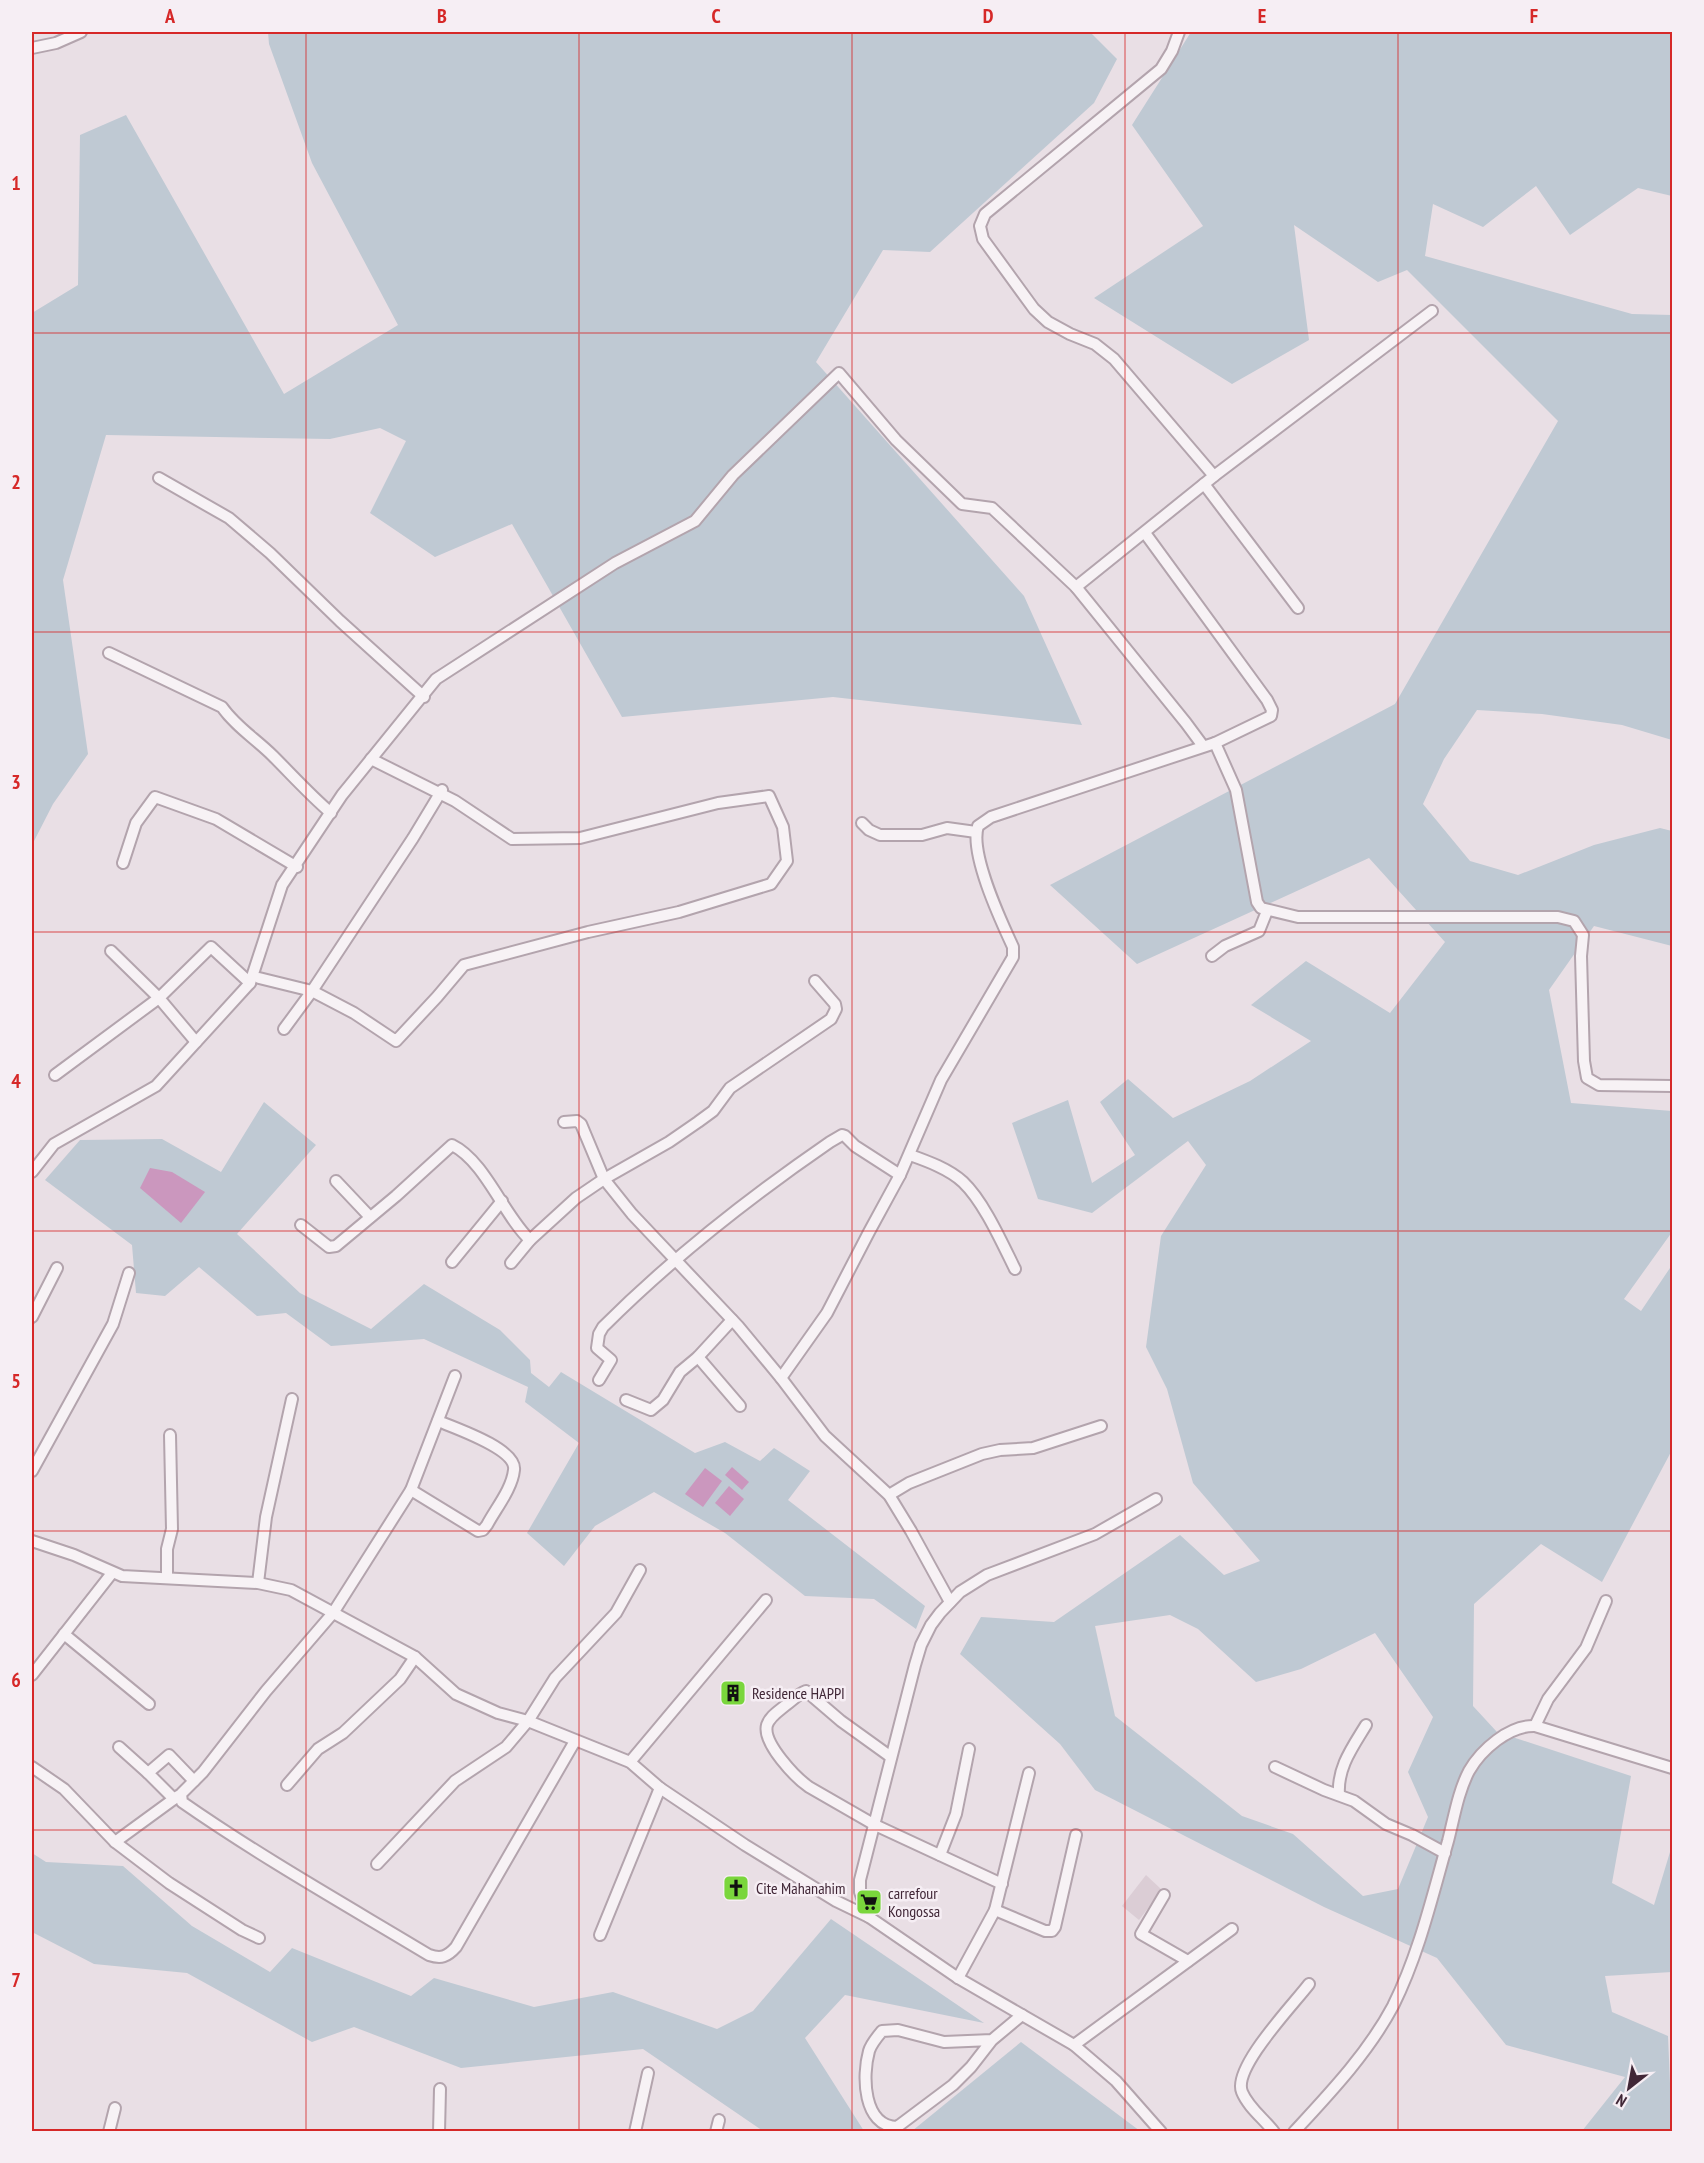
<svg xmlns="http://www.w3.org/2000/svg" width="1704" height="2163" font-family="'PT Sans Narrow',sans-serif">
<rect width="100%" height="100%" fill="#e9dfe5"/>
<polygon fill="#dbcdd5" points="1146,1875 1162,1890 1139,1920 1122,1906"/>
<g fill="#bfc9d3" fill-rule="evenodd">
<polygon points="268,32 1090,32 1117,59 1094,103 930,252 883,250 816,362 1024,596 1082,725 833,697 622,717 512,524 435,557 370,513 406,441 380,428 330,439 106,435 63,580 88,754 53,804 32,845 32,313 78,285 80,135 126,115 284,394 398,325 312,163 269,44"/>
<path d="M1191 32H1672V196L1638 188 1570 235 1536 186 1483 227 1433 204 1425 256 1632 314 1672 315V740L1622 725 1542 714 1477 710 1444 759 1423 804 1470 861 1518 875 1594 845 1660 828 1672 831V946L1594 926 1549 990 1571 1103 1672 1111V1232L1624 1299 1641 1311 1672 1265V1450L1602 1582 1541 1544 1474 1604 1473 1706 1497 1732 1631 1776 1612 1883 1654 1905 1670 1852H1672V1972L1605 1976 1612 2012 1668 2036 1672 2131H1582L1625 2077 1506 2045 1437 1958 1324 1907 1095 1790 1060 1744 960 1654 981 1617 1054 1622 1180 1535 1224 1575 1260 1561 1193 1483 1167 1389 1146 1347 1161 1236 1206 1165 1188 1141 1092 1213 1038 1199 1012 1123 1068 1100 1092 1183 1135 1155 1100 1102 1128 1079 1173 1118 1250 1081 1311 1041 1251 1005 1306 961 1390 1013 1445 942 1369 858 1137 964 1050 885 1395 704 1558 421 1407 270 1378 282 1294 225 1309 340 1232 384 1094 298 1203 226 1132 125ZM1170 1615 1198 1629 1256 1682 1301 1669 1375 1633 1433 1717 1408 1772 1428 1817 1398 1889 1363 1896 1293 1834 1242 1816 1115 1716 1095 1626Z"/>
<polygon points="264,1102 316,1145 237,1234 300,1293 371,1329 424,1284 500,1330 530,1360 531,1373 549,1387 561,1372 695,1453 725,1442 760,1461 774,1448 810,1471 788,1500 925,1606 916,1629 874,1599 805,1596 725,1533 654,1492 595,1526 564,1566 527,1533 579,1443 525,1402 528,1387 424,1339 331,1346 286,1313 257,1316 199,1267 165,1296 136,1293 132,1245 45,1180 80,1140 162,1139 221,1172"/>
<polygon points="32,1853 46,1862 123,1866 192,1926 270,1972 292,1948 411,1996 434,1978 534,2007 613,1992 717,2029 753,2011 831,1919 984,2023 845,1995 805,2038 864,2131 763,2131 643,2049 461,2068 354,2027 312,2042 187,1973 94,1964 32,1932"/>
<polygon points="1021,2042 1140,2131 912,2131"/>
</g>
<g fill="#cb97be">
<polygon points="150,1168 172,1172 205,1192 181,1223 140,1188"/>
<polygon points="732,1467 749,1482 742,1490 725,1475"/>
<polygon points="705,1468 722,1481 703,1507 685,1494"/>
<polygon points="729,1486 744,1499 730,1516 715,1503"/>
</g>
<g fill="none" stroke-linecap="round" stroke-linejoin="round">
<defs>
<g id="street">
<polyline points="1179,32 1172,51 1161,69 985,214 980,226 983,239 1034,309 1048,322 1070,334 1095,344 1114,359 1214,476"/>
<polyline points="32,48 56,43 81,32"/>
<polyline points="159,478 229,518 270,553 340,621 424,697"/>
<polyline points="1204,484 1298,608"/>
<polyline points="1076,587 1214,476 1432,311"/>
<path d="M109 653 222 707C236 727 256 739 273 756 292 775 310 795 331 813"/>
<polyline points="1215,743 1236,790 1257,902 1261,908 1298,917 1558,917 1574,921 1583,935 1581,956 1584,1061 1587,1078 1599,1085 1672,1086"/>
<polyline points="862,823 869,830 880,835 922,835 947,828 976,832"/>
<polyline points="123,863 136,823 155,797 216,819 297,867"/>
<polyline points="1212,956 1225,946 1259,931 1267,911"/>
<polyline points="259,978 312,991 354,1013 396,1041 437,997 464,965 588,932 679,912 771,884 787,861 783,827 769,796 718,803 580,838 512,839 455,801 371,759"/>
<polyline points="284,1029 312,991 413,838 442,790"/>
<polyline points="196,1042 159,998 211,947 250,983"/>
<polyline points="55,1075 159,998 111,951"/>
<polyline points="564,1122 577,1121 581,1124 604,1179 632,1214 738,1326 781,1378 825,1436 889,1495 911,1531 950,1602"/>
<path d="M910 1155C927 1161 949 1169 963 1182 984 1202 1002 1243 1015 1269"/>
<polyline points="32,1172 54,1144 156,1086 250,983 282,885 342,795 436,679 615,563 695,521 733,475 839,373 896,440 962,504 992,508 1076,587 1186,723 1203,746"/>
<polyline points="336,1181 370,1217"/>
<path d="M301 1225 329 1247 336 1246 396 1196 452 1145C485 1161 504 1216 530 1240"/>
<polyline points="452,1262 502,1201"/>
<polyline points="511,1263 530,1240 576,1198 604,1179 669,1142 698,1122 713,1111 730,1088 831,1019 836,1009 835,1004 815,981"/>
<polyline points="32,1317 57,1268"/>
<polyline points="698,1357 740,1406"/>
<path d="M455 1376 411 1490 333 1613 266 1691 203 1772 181 1794 182 1802C261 1857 346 1905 429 1955 441 1959 447 1957 456 1947L575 1741"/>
<path d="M781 1378 827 1313 869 1232 900 1175 941 1080 1013 957V947C1001 921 969 853 978 826L991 817 1215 743 1271 716 1272 710 1267 700 1145 533"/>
<path d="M599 1380 611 1360 597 1348 599 1334 603 1327C672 1258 750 1197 830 1142L842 1135 845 1136 855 1146 900 1175"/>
<polyline points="626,1400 651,1410 663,1400 680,1372 698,1357 732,1320"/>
<polyline points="32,1471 113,1324 129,1273"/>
<path d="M411 1490 478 1531 483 1530 487 1525C496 1508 512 1489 514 1470 517 1449 455 1428 438 1421"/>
<polyline points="889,1495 909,1483 982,1454 1000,1450 1033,1448 1101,1426"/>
<polyline points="32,1541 74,1555 122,1576 258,1583 291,1590 415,1657 456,1694 498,1713 528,1721 630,1762 660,1788 745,1845 836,1901 869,1917 958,1978 1074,2045 1116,2081 1161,2132"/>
<polyline points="167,1578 167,1549 172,1529 170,1435"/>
<polyline points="258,1583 266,1517 292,1399"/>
<polyline points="64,1634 149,1704"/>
<polyline points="32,1675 112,1573"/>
<polyline points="1535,1726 1548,1699 1586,1648 1606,1601"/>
<polyline points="119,1747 148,1773"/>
<path d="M891 1757 841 1721 806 1691C798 1694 793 1700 786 1705 779 1711 770 1716 767 1725 762 1743 796 1778 809 1787L875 1825 1002 1884"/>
<polyline points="630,1762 766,1600"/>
<polyline points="32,1767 64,1789 115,1842 169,1883 242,1930 259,1938"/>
<polyline points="1275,1767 1324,1790 1354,1801 1386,1824 1412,1835 1445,1853"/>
<polyline points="287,1785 318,1749 343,1733 400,1679 415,1657"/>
<path d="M1339 1795C1337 1768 1352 1748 1366 1725"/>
<polyline points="174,1799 148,1773 169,1755 194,1781"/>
<polyline points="115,1842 178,1796"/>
<polyline points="940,1855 956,1814 969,1749"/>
<polyline points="377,1864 455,1781 506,1747 528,1721 555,1678 616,1613 640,1570"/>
<polyline points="1164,1895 1141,1934 1188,1961"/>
<polyline points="995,1910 1045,1931 1052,1931 1055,1927 1076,1835"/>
<polyline points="869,1917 860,1892 860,1880 915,1665 921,1645 931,1625 940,1613 960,1592 987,1575 1095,1534 1156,1499"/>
<polyline points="600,1935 660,1788"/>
<polyline points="958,1978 995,1910 1029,1773"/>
<path d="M992 2040 944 2042 898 2030 882 2031C877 2037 871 2044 869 2051 862 2076 863 2126 897 2127L953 2085 971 2067 992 2040 1022 2015"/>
<polyline points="1074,2045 1232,1929"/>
<polyline points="109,2132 115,2108"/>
<polyline points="439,2132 440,2089"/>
<polyline points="635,2132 648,2073"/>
<polyline points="716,2132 719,2120"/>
<path d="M1274 2132C1264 2119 1248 2107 1242 2092 1232 2068 1294 2004 1309 1984"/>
<path d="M1294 2132C1330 2093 1368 2053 1393 2006 1419 1954 1432 1897 1448 1841 1454 1818 1458 1792 1469 1771 1481 1750 1509 1725 1535 1726L1672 1768"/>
</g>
</defs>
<use href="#street" stroke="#b3a4ad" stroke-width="14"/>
<use href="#street" stroke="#f7f2f5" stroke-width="10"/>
</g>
<path fill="none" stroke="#d62828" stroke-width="1.5" stroke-opacity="0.55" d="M306 32V2132M579 32V2132M852 32V2132M1125 32V2132M1398 32V2132M32 333H1672M32 632H1672M32 932H1672M32 1231H1672M32 1531H1672M32 1830H1672"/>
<defs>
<symbol id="building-square" viewBox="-11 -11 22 22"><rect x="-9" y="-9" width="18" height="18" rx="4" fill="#7ad63c" stroke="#f6eef4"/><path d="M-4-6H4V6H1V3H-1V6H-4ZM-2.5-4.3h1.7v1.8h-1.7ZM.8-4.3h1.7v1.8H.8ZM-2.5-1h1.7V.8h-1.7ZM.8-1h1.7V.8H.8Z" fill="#111"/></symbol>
<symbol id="church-square" viewBox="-11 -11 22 22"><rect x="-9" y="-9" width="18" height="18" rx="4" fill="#7ad63c" stroke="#f6eef4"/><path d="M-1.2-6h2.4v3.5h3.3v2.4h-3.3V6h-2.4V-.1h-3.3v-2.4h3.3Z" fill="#111"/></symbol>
<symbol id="supermarket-square" viewBox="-11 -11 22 22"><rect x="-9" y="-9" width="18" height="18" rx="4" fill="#7ad63c" stroke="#f6eef4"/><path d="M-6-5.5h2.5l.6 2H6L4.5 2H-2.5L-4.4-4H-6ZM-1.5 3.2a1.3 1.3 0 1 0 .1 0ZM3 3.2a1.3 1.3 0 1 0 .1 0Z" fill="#111"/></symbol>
</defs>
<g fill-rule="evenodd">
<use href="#building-square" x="718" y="1678" width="30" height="30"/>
<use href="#church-square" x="721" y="1873" width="30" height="30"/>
<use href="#supermarket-square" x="854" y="1887" width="30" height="30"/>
</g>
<g text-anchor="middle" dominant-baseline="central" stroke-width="5" stroke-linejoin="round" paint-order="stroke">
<g font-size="16" fill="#412737" stroke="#f6eef4" text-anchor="start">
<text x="752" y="1693">Residence HAPPI</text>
<text x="756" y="1888">Cite Mahanahim</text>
<text x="888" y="1893">carrefour<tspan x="888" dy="18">Kongossa</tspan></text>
</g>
</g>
<rect width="1704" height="2163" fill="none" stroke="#f6eef4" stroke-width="66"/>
<g transform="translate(1629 2088) rotate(211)" stroke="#f6eef4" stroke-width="4.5" paint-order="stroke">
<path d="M0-4.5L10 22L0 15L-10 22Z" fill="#412737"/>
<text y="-9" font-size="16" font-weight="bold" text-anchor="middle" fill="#412737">N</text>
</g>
<rect x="33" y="33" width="1638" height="2097" fill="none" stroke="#d62828" stroke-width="2"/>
<g font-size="20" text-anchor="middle" font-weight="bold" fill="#d62828">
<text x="170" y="23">A</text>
<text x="442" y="23">B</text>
<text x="716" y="23">C</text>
<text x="988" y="23">D</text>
<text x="1262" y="23">E</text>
<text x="1534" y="23">F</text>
<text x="16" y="190">1</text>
<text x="16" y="489">2</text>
<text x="16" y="789">3</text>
<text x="16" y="1088">4</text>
<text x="16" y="1388">5</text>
<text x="16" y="1687">6</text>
<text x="16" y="1987">7</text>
</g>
</svg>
